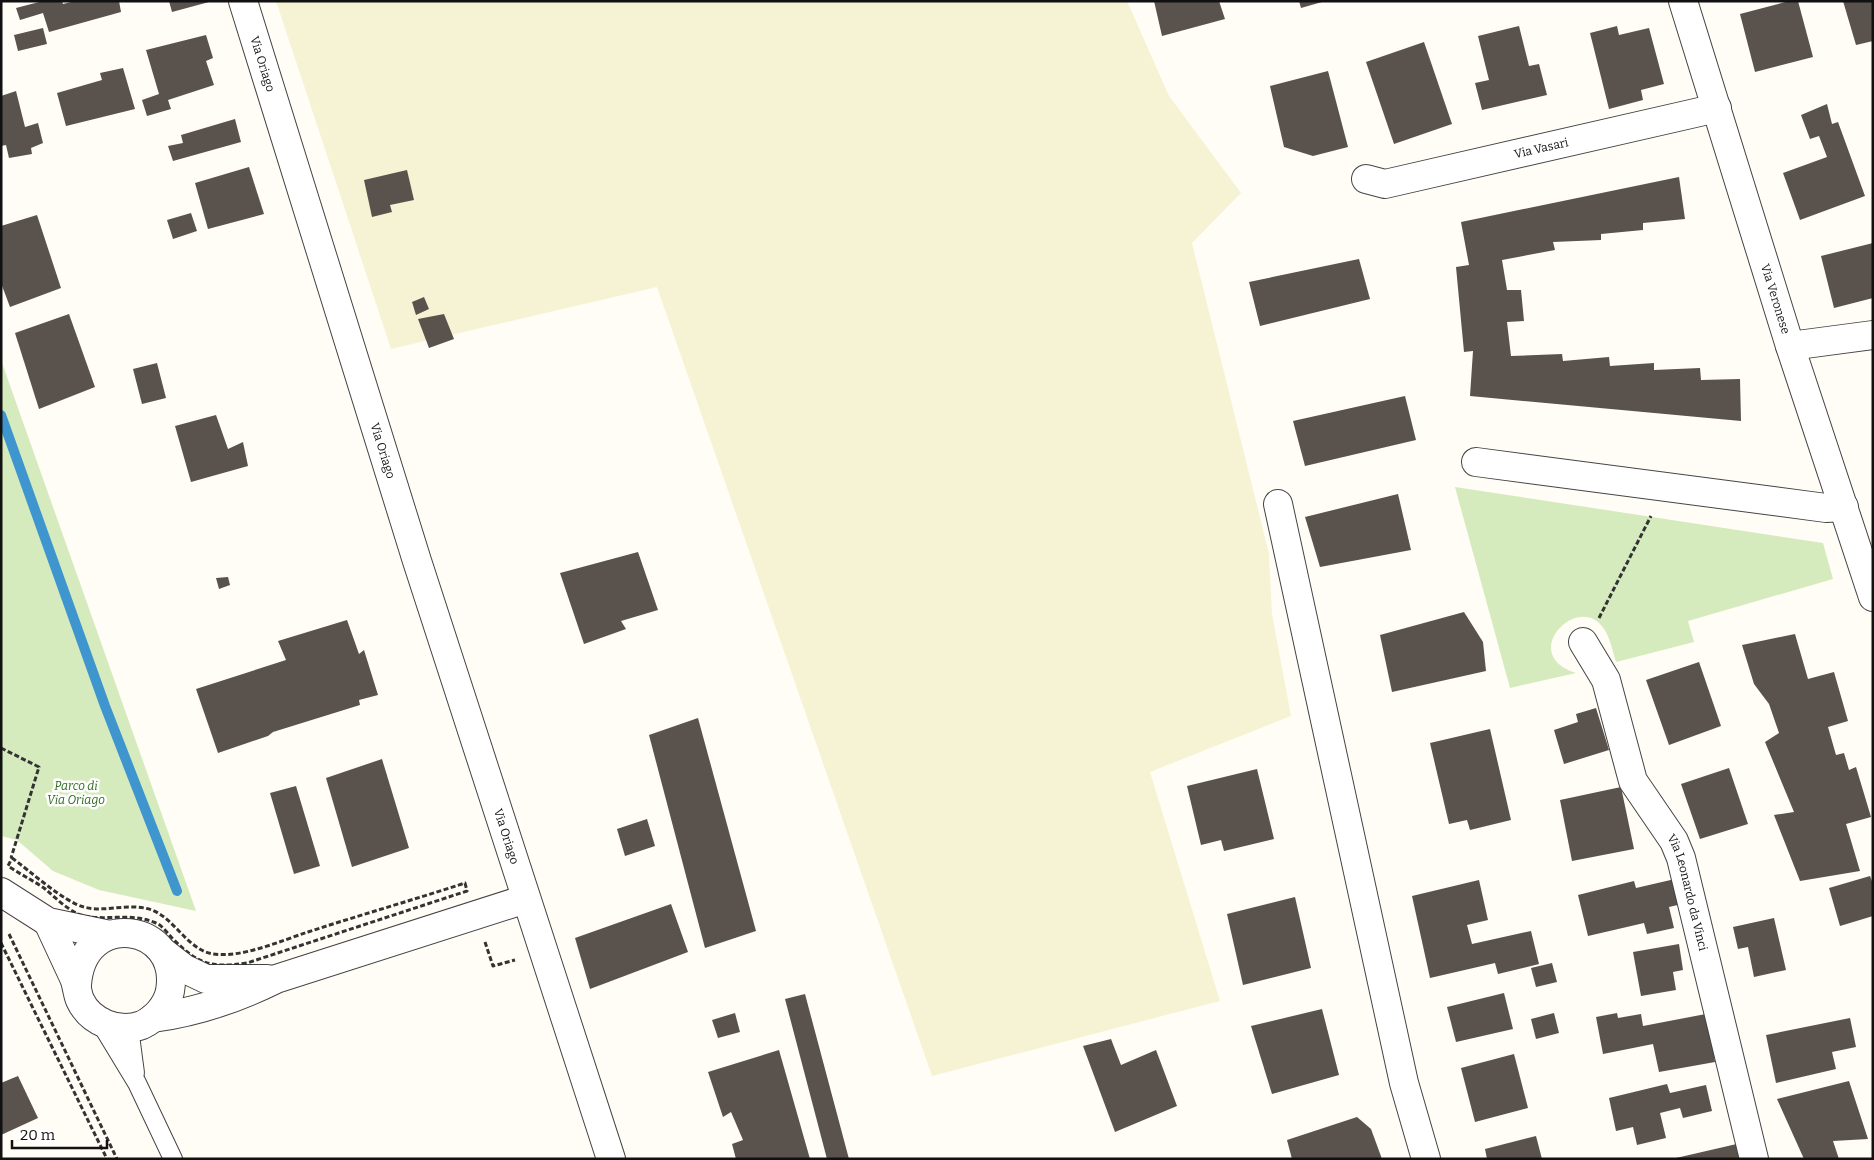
<svg xmlns="http://www.w3.org/2000/svg" width="1874" height="1160" font-family="Bitter,serif">
<rect width="100%" height="100%" fill="#fffdf5"/>
<polygon fill="#f6f3d4" points="276,1 1127,1 1169,96 1241,193 1192,243 1269,554 1272,614 1291,716 1150,772 1220,1001 932,1076 657,287 391,349"/>
<g fill="#d5ebbd">
<polygon points="1,360 196,911 99,890 53,871 17,840 1,836"/>
<path d="M1455 487 1823 543 1833 579 1688 621 1694 642 1616 662C1613 652 1610 638 1604 629 1580 590 1516 654 1576 673L1510 688Z"/>
</g>
<g fill="none" stroke-linecap="round" stroke-linejoin="round">
<polyline stroke="#3f96cf" stroke-width="10" points="1,415 105,706 177,891"/>
</g>
<g fill="#5a524d">
<polygon points="43,1 62,1 63,4 75,1 119,1 121,12 49,32 43,13 20,20 16,8"/>
<polygon points="169,1 209,1 209,2 172,12"/>
<polygon points="1154,1 1219,1 1225,19 1162,36"/>
<polygon points="1299,1 1322,1 1322,2 1301,8"/>
<polygon points="1789,1 1798,1 1813,57 1755,72 1740,14"/>
<polygon points="1843,1 1873,1 1873,41 1856,45"/>
<polygon points="1519,26 1529,66 1539,64 1547,95 1482,110 1475,83 1489,80 1478,36"/>
<polygon points="1617,26 1619,35 1649,28 1664,84 1641,90 1643,100 1609,109 1590,33"/>
<polygon points="43,28 47,44 18,51 14,35"/>
<polygon points="206,35 213,58 206,61 214,85 168,100 171,109 147,116 142,100 159,94 146,50"/>
<polygon points="1424,42 1452,124 1394,144 1366,62"/>
<polygon points="123,68 135,109 66,126 57,93 102,80 100,73"/>
<polygon points="1328,71 1348,147 1313,156 1284,147 1270,86"/>
<polygon points="16,91 25,127 38,123 43,143 31,148 32,154 9,158 6,145 1,146 1,96"/>
<polygon points="1827,104 1832,124 1838,122 1865,196 1800,220 1783,173 1827,157 1819,136 1810,139 1801,115"/>
<polygon points="235,119 241,142 173,161 168,146 183,143 181,135"/>
<polygon points="249,167 264,214 208,229 195,183"/>
<polygon points="407,170 414,200 390,205 392,212 372,217 364,180"/>
<polygon points="1679,177 1685,219 1643,223 1643,230 1601,234 1601,240 1553,242 1555,250 1502,260 1507,290 1521,290 1524,321 1507,322 1511,356 1562,354 1563,361 1609,357 1610,366 1654,363 1654,370 1700,368 1701,380 1740,379 1741,421 1470,396 1473,351 1464,352 1456,267 1469,265 1461,222"/>
<polygon points="191,213 197,231 173,239 167,220"/>
<polygon points="37,215 61,288 10,307 1,283 1,226"/>
<polygon points="1873,243 1873,298 1834,308 1821,256"/>
<polygon points="1359,259 1370,299 1260,326 1249,282"/>
<polygon points="424,297 429,309 416,315 412,302"/>
<polygon points="69,314 95,387 39,409 15,333"/>
<polygon points="444,314 454,339 429,348 418,319"/>
<polygon points="157,363 166,398 142,404 133,369"/>
<polygon points="1405,396 1416,440 1305,466 1293,421"/>
<polygon points="216,415 228,449 243,442 248,466 191,482 175,426"/>
<polygon points="1398,494 1411,550 1320,567 1305,517"/>
<polygon points="638,552 658,610 621,621 626,629 584,644 560,573"/>
<polygon points="228,577 230,585 219,589 216,578"/>
<polygon points="1464,612 1483,642 1486,671 1392,692 1380,635"/>
<polygon points="347,620 359,654 364,650 378,695 359,700 360,705 273,732 268,736 218,753 196,689 286,660 278,641"/>
<polygon points="1795,634 1808,679 1834,672 1848,721 1828,727 1836,755 1844,753 1849,770 1856,767 1871,817 1846,824 1860,871 1800,881 1774,815 1794,812 1765,742 1779,733 1769,704 1754,684 1742,645"/>
<polygon points="1699,662 1721,726 1669,745 1646,680"/>
<polygon points="1596,708 1609,750 1564,764 1554,730 1578,722 1576,714"/>
<polygon points="698,718 756,931 705,948 649,735"/>
<polygon points="1490,729 1511,820 1470,830 1467,820 1449,824 1430,743"/>
<polygon points="382,759 409,848 352,867 326,778"/>
<polygon points="1729,768 1748,824 1700,839 1681,784"/>
<polygon points="1257,769 1274,839 1224,851 1221,840 1201,845 1187,786"/>
<polygon points="296,786 320,866 294,874 270,793"/>
<polygon points="1621,787 1634,849 1572,861 1560,800"/>
<polygon points="647,819 655,846 625,856 617,829"/>
<polygon points="1870,876 1873,884 1873,916 1840,926 1829,888"/>
<polygon points="1675,879 1682,904 1669,907 1674,928 1647,934 1644,923 1588,936 1578,895 1634,881 1636,888"/>
<polygon points="1479,880 1488,920 1467,925 1472,944 1531,931 1539,964 1498,974 1495,963 1430,978 1412,896"/>
<polygon points="1295,897 1311,968 1243,985 1227,914"/>
<polygon points="671,904 688,952 590,989 575,938"/>
<polygon points="1774,918 1786,970 1754,977 1748,947 1738,949 1733,927"/>
<polygon points="1679,944 1683,970 1673,972 1676,990 1641,996 1633,952"/>
<polygon points="1552,963 1557,982 1536,987 1531,968"/>
<polygon points="1504,993 1513,1029 1456,1042 1447,1007"/>
<polygon points="805,994 849,1159 827,1159 785,999"/>
<polygon points="1322,1009 1339,1075 1272,1094 1251,1026"/>
<polygon points="735,1013 740,1032 718,1038 712,1020"/>
<polygon points="1554,1013 1559,1033 1536,1039 1531,1019"/>
<polygon points="1617,1013 1618,1018 1641,1014 1643,1026 1711,1013 1711,1035 1715,1062 1659,1072 1653,1044 1603,1054 1596,1017"/>
<polygon points="1850,1018 1856,1047 1832,1052 1836,1069 1776,1083 1766,1035"/>
<polygon points="1111,1039 1121,1065 1156,1050 1177,1106 1115,1132 1083,1046"/>
<polygon points="779,1050 810,1159 736,1159 732,1144 743,1140 731,1112 723,1117 708,1072"/>
<polygon points="1514,1054 1528,1108 1475,1122 1461,1068"/>
<polygon points="18,1076 38,1118 1,1135 1,1083"/>
<polygon points="1849,1081 1868,1139 1833,1141 1839,1159 1804,1159 1777,1099"/>
<polygon points="1667,1084 1670,1093 1706,1085 1712,1111 1683,1118 1680,1108 1660,1113 1666,1138 1637,1145 1633,1127 1616,1131 1609,1098"/>
<polygon points="1357,1117 1371,1129 1382,1159 1292,1159 1287,1140"/>
<polygon points="1536,1136 1542,1159 1487,1159 1485,1149"/>
<polygon points="1741,1143 1744,1159 1676,1159 1676,1158"/>
</g>
<g fill="none" stroke-linecap="round" stroke-linejoin="round">
<defs>
<g id="service">
<polyline points="100,1022 137,1083 173,1159"/>
<polyline points="129,1028 135,1073"/>
</g>
<g id="minor">
<path id="s1" d="M1683 1 1790 346 1873 597"/>
<path id="s2" d="M1366 179 1385 184 1717 108"/>
<polyline points="1790,346 1873,335"/>
<polyline points="1476,462 1826,508 1844,507"/>
<polyline points="1278,504 1404,1083 1426,1159"/>
<path id="s3" d="M1583 642 1606 680 1633 781 1674 841 1681 858 1754 1159"/>
<polyline points="1,892 48,922 110,935"/>
<path d="M48 922C57 941 65 959 74 978 77 985 77 993 80 1000 90 1022 119 1034 142 1025 155 1019 167 1006 170 991 182 923 82 907 77 985"/>
<polyline points="163,952 185,969 206,979 267,979"/>
<path d="M153 1018C197 1012 236 999 276 979L526 899"/>
</g>
<g id="tertiary">
<path id="s4" d="M243 1 417 561 611 1159"/>
</g>
</defs>
<use href="#service" stroke="#444" stroke-width="20"/>
<use href="#minor" stroke="#444" stroke-width="30"/>
<use href="#tertiary" stroke="#444" stroke-width="30"/>
<g stroke="#333" stroke-width="3" stroke-dasharray="5 2.5" stroke-linecap="butt">
<polyline points="1599,618 1651,516"/>
<polyline points="1,748 39,767 11,858"/>
<path d="M12 858C30 871 64 902 84 907 106 913 129 902 152 910 175 919 188 950 213 954 243 958 280 941 308 932 360 915 413 900 465 883L467 891 247 963C210 968 199 965 172 938 167 933 162 925 156 923 130 912 109 921 84 916 69 912 56 898 44 888 32 880 20 874 8 866Z"/>
<polyline points="9,934 117,1159"/>
<polyline points="485,942 493,966 515,960"/>
<polyline points="1,943 107,1159"/>
</g>
<use href="#service" stroke="#fff" stroke-width="18"/>
<use href="#minor" stroke="#fff" stroke-width="28"/>
<use href="#tertiary" stroke="#fff" stroke-width="28"/>
</g>
<g text-anchor="middle" dominant-baseline="central" stroke-width="5" stroke-linejoin="round" paint-order="stroke">
<g font-size="12" fill="#111" stroke="#fff">
<text stroke="none"><textPath href="#s4" startOffset="66">Via Oriago</textPath></text>
<text stroke="none"><textPath href="#s2" startOffset="180">Via Vasari</textPath></text>
<text stroke="none"><textPath href="#s1" startOffset="312">Via Veronese</textPath></text>
<text stroke="none"><textPath href="#s4" startOffset="471">Via Oriago</textPath></text>
<text stroke="none"><textPath href="#s4" startOffset="876">Via Oriago</textPath></text>
<text stroke="none"><textPath href="#s3" startOffset="275">Via Leonardo da Vinci</textPath></text>
</g>
<g font-size="12" font-style="italic" fill="#2f6b1f" stroke="#fff">
<text x="76" y="786">Parco di<tspan x="76" dy="14">Via Oriago</tspan></text>
</g>
</g>
<rect width="1874" height="1160" fill="none" stroke="#111111" stroke-width="5"/>
<path d="M12 1140v8h95v-8" fill="none" stroke="#111111" stroke-width="2.5"/>
<text x="20" y="1140" font-size="15" fill="#111111" stroke="#ffffff" stroke-width="4" paint-order="stroke">20 m</text>
</svg>
